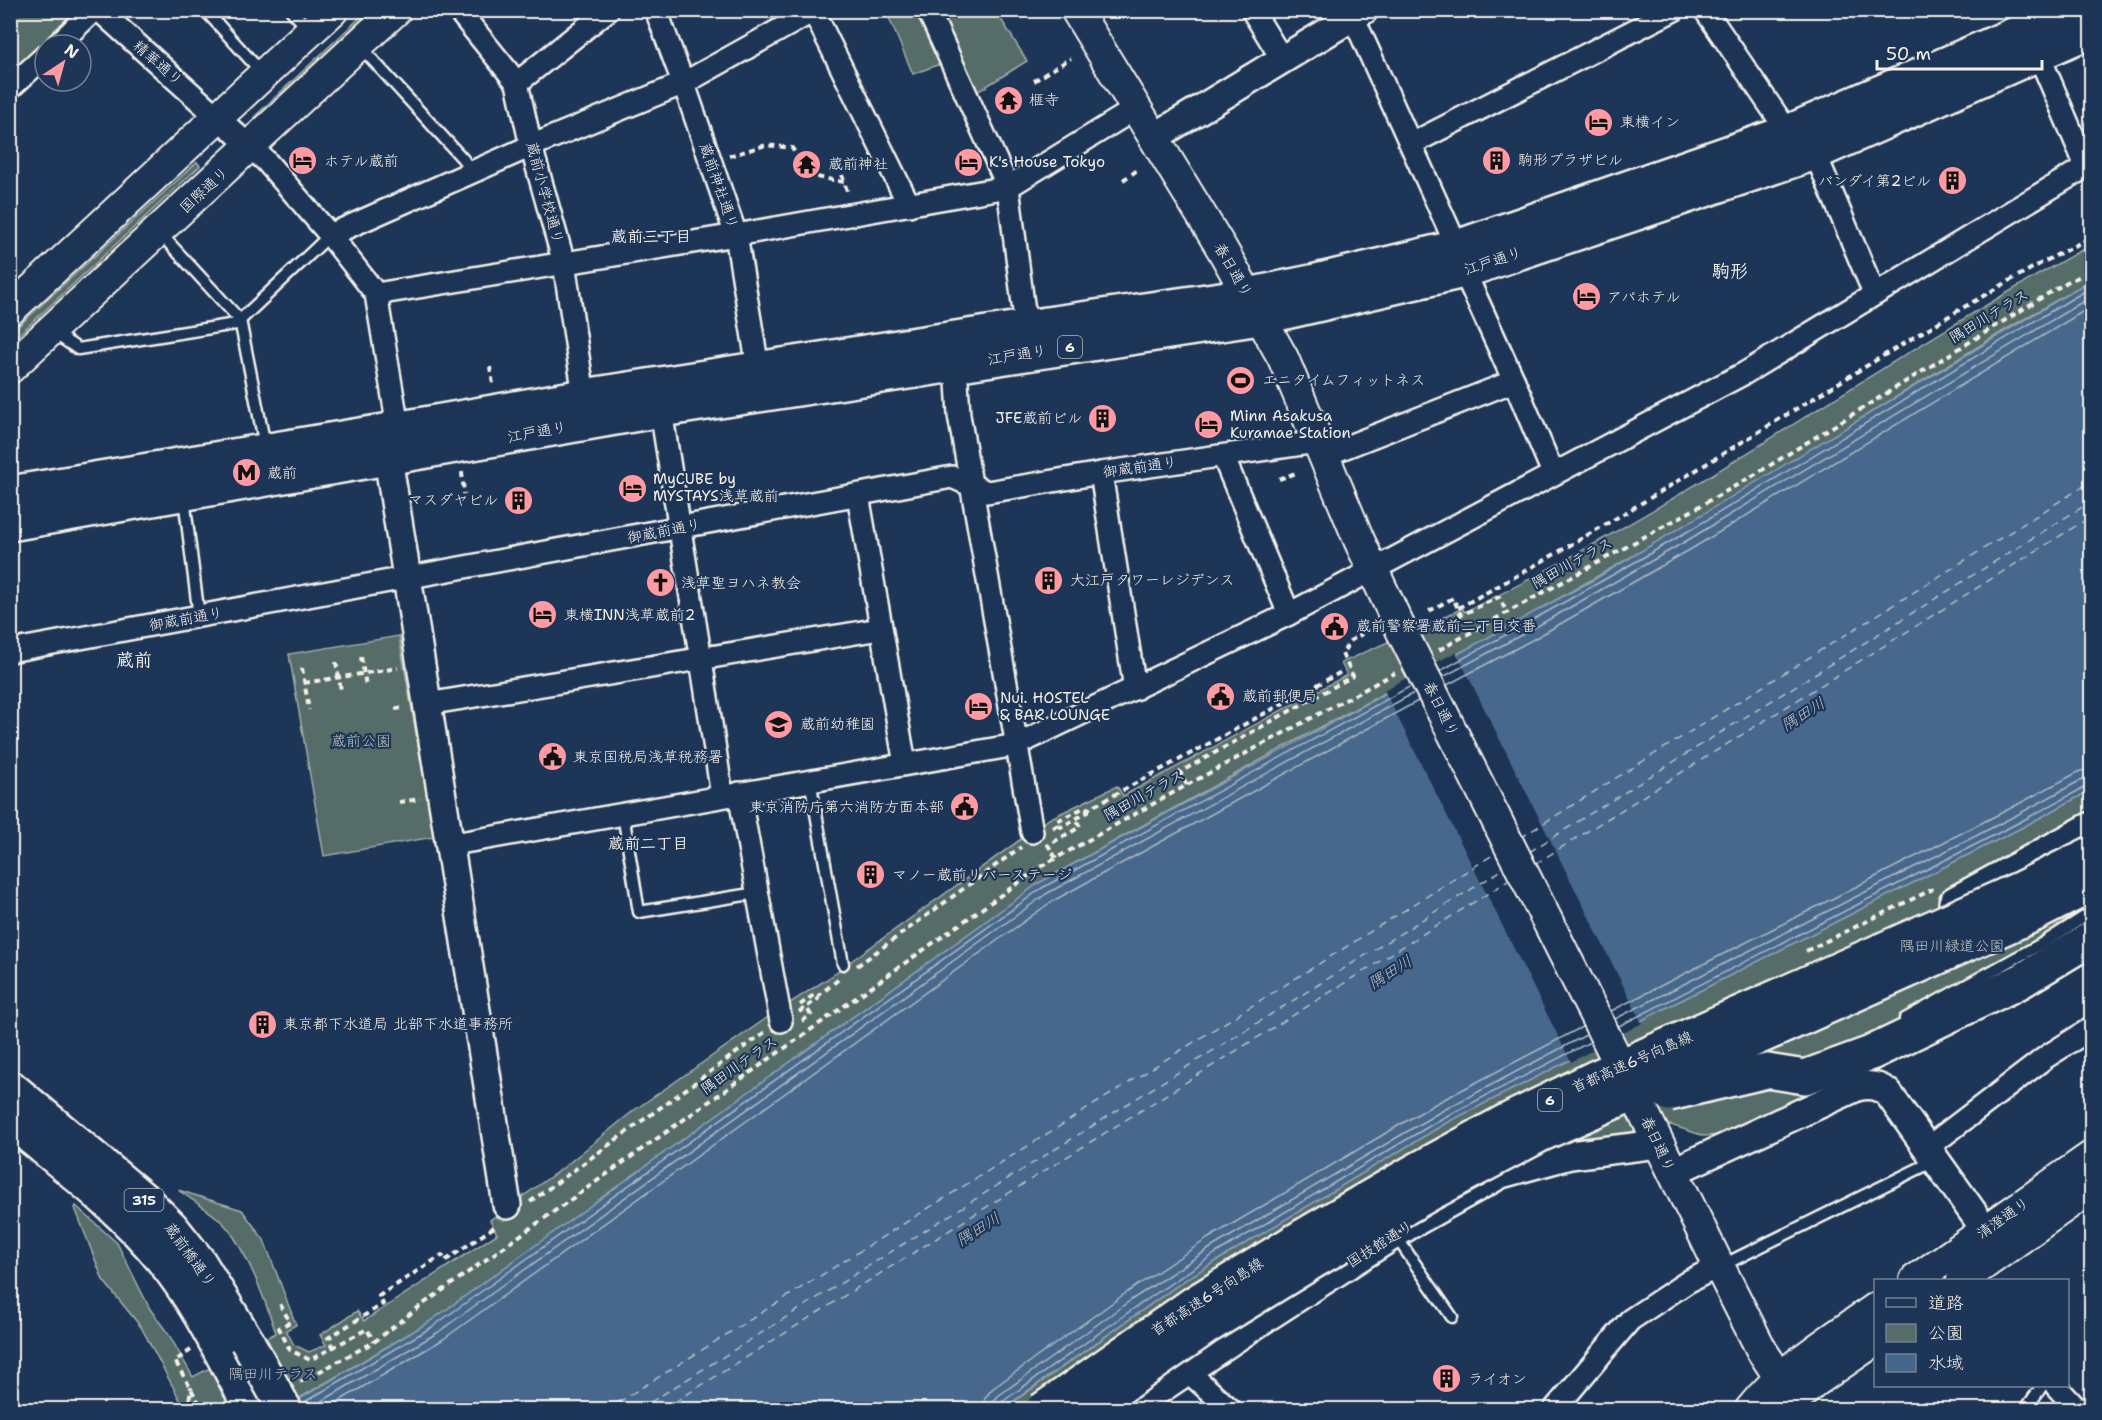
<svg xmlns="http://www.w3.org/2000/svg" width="2102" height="1420" font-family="'Shantell Sans','Klee One',sans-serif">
<rect width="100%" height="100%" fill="#1d3557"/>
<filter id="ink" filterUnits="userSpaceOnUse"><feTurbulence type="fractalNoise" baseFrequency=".0167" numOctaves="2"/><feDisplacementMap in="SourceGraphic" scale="12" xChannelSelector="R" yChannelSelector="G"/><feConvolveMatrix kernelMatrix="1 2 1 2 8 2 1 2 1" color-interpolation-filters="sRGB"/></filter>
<g filter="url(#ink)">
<g fill="#556c68" stroke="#a4aea8" stroke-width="1.5">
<polygon points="11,11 79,11 11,75"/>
<polygon points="367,11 373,11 256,119 254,117"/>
<polygon points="886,11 916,11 940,64 913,74"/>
<polygon points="935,11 996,11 1027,61 974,94"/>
<polygon points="197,162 200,166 11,342 11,333"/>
<path d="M2091 245V280L2007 329 1682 528 1521 620 1295 741 1039 883 429 1322 281 1409H178L180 1400 141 1327 103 1280 75 1208 76 1206 117 1243 150 1309 169 1335 193 1377 276 1333C265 1300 252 1264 232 1234 219 1215 196 1203 178 1190L242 1210 264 1240 296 1325 286 1330 294 1345 309 1352 326 1345 320 1335 357 1311 364 1321 497 1234 490 1220 564 1167 633 1111 771 1015 832 976 840 969 1049 819 1117 786 1123 796 1347 675 1341 663 1463 608 1464 612C1683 507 1879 361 2091 245Z"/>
<polygon points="399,636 434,837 324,856 289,654"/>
<polygon points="2091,790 2091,947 1826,1086 1767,1112 1722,1135 1704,1136 1671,1125 1579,1146 1481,1180 1111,1409 1002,1410 1188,1278 1446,1123 1568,1061 1646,1018 2021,828"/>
</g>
<polygon fill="#46678c" stroke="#8c9eb1" stroke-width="1.5" points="2091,280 2091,790 2021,828 1646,1018 1568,1061 1446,1123 1188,1278 1002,1409 281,1410 429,1322 1039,883 1595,579"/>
<polygon fill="#1d3557" points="1456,652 1642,1023 1571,1062 1384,690"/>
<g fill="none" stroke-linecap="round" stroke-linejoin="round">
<g stroke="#aebac3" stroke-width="1.5">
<path d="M1440 671C1522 626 1604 581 1685 533 1821 452 1955 367 2092 287"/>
<polyline points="1443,677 1527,632 1688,540 2092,296"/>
<polyline points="1447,685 1532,640 1693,548 2092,306"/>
<polyline points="1611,1011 2011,808 2080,771 2092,769"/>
<polyline points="1615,1019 2015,816 2083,779 2092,778"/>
<polyline points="1619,1026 2018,823 2087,786 2092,785"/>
<polyline points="301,1404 432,1327 1042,888 1411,686"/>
<polyline points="307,1410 437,1333 1046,894 1414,693"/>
<polyline points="324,1410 442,1340 1051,902 1418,701"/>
<polyline points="983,1410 985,1398 992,1389 1126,1293 1207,1239 1435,1104 1582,1027"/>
<polyline points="992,1410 993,1402 998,1396 1131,1300 1212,1247 1440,1112 1586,1035"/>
<polyline points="1000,1410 1002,1402 1136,1307 1216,1253 1443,1118 1590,1042"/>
</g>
<g stroke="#b7c1c8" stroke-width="1.5" stroke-dasharray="8 6" stroke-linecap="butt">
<polyline points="1520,838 2092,481"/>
<polyline points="1529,852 2092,501"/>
<polyline points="1535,864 2092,516"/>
<polyline points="606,1410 1496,853"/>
<polyline points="638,1410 1505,868"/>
<polyline points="662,1410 1511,879"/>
</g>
<defs>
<g id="service">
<polyline points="205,10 263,74"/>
<polyline points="291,10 309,30"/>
<polyline points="359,45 463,159 472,173"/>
<polyline points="159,232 240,320 265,446"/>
<polyline points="51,331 78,349 236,324 330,235"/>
<polyline points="184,498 199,617"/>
<polyline points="810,780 843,964"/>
<polyline points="623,814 639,912 757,893"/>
<polyline points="1905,1019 2043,943 2092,912"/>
<polyline points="1395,1235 1452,1317"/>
<polyline points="1721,1266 1936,1160"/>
<polyline points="2025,1410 2042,1386"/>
</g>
<g id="minor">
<polyline points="99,10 266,161 330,235 376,294 396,415 384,431"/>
<polyline points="458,10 517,83 531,146 564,263 584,396"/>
<polyline points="656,10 687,93 736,235 758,368"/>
<polyline points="813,10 909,205"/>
<polyline points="928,10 1008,187 1026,327"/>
<polyline points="1252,10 1282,59"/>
<polyline points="1350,10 1457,247"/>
<polyline points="1705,10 1788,132 1815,153 1874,293"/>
<polyline points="57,45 94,10"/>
<polyline points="2038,53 2086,166"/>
<polyline points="517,83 608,10"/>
<polyline points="10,88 45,56"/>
<polyline points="1411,144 1674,10"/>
<polyline points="330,235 531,146 684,83 815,10"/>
<polyline points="1464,271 1514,381 1553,473"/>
<polyline points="376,294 736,235 1008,187 1135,109"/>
<polyline points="956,365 959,415 1032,832"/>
<path d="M661 410C681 539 703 667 722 796"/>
<polyline points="1223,456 1289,614"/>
<polyline points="1323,456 1514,381"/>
<polyline points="1101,473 1135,689"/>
<polyline points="858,495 905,764"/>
<polyline points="10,651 952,477 987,492 1101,473 1317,442"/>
<polyline points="427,704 880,629"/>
<polyline points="739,793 781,1021"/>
<polyline points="448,845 1016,745 1289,614 1745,373 2092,163"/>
<polyline points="1927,1148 2046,1057 2092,1028"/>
<polyline points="1186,1370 1231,1410"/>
<polyline points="2056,1386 2078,1410"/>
<polyline points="1554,1410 1630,1320 1689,1281 1719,1266"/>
</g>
<g id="tertiary">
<polyline points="1153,138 1364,10"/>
<polyline points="385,439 507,1205"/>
<path d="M1672 1172 1857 1087C1869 1084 1878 1085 1888 1093L1999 1249"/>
<polyline points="1129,1410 1267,1317 1408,1226 1501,1174 1570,1155 1658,1144"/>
</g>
<g id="secondary">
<polyline points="1076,10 1222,249 1283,358 1359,540 1402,632"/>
<polyline points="10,310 333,10"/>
<polyline points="10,368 396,10"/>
<polyline points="1642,1109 1719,1266 1762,1351 1794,1399"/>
<polyline points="1915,1280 2092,1156"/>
<polyline points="1962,1280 2092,1187"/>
<path d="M1750 1410C1783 1368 1832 1339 1876 1308"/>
<polyline points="1783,1410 1815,1382 1876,1340"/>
</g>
<g id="primary">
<polyline points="10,1087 144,1200 172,1228 199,1262 247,1341"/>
<path d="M10 1120C62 1164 120 1206 163 1260 199 1304 224 1359 252 1410"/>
</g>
<g id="trunk">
<polyline points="10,493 384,431 584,396 1026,327 1248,295 1316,281 1457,247 1788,132 2071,10"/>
<polyline points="10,524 661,410 1260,318 1464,271 1815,153 2092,30"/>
</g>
<g id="motorway">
<polyline points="1956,903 2092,829"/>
<polyline points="1767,1071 1805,1077 1871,1053 2021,981 2092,938"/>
</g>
</defs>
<use href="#service" stroke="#f4f1e8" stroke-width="15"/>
<use href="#minor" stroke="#f4f1e8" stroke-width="26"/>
<use href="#tertiary" stroke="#f4f1e8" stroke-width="32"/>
<use href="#secondary" stroke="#f4f1e8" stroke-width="34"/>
<use href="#primary" stroke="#f4f1e8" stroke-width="38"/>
<use href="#trunk" stroke="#f4f1e8" stroke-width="38"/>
<use href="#motorway" stroke="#f4f1e8" stroke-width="38"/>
<g stroke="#f4f1e8" stroke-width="4" stroke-dasharray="6 4.5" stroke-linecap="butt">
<polyline points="1034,81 1071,58"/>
<polyline points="729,156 766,145 792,148 811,176 844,182"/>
<polyline points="842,175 848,194"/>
<polyline points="1123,180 1139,169"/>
<polyline points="490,367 493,384"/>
<polyline points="462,472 464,494"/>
<polyline points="1279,479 1296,473"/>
<path d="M1458 608C1588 538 1714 459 1840 382 1923 332 2005 280 2092 237"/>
<polyline points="1429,611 1453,598 1461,615 1499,597 1507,613"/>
<polyline points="1439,650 1684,515 1751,477 2067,282 2092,271"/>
<polyline points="361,657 366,686"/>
<polyline points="336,662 341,690"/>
<polyline points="302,668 309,710"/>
<polyline points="304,683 398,668"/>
<polyline points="395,709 404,708"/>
<polyline points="1187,785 1180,772 1353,676 1342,654 1350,641 1362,634"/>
<polyline points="399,802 420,799"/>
<polyline points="1058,825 1061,827 1088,812 1088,809"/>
<polyline points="1053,828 1058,825 1057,821 1085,807 1088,809 1343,671"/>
<polyline points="1056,858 1048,845 1080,827 1076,819"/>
<polyline points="1806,951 1933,889"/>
<polyline points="857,966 1021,847"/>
<polyline points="800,1005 815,994 818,996 839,979"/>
<polyline points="799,1012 818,999 818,996"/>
<polyline points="802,1021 811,1015 806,1007"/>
<polyline points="530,1202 765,1032"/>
<polyline points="280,1304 290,1322 279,1328 290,1350 310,1360 367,1329 374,1342"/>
<polyline points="334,1348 328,1338 383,1304 379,1296 442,1255 445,1261 497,1225"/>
<polyline points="191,1350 175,1361 203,1410"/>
<polyline points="300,1382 374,1342 419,1307 1042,866 1187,785 1395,673"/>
<polyline points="188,1410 191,1387"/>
</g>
<use href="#service" stroke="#1d3557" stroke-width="10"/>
<use href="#minor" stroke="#1d3557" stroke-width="21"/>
<use href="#tertiary" stroke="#1d3557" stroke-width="27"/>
<use href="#secondary" stroke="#1d3557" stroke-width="30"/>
<use href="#primary" stroke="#1d3557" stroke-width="33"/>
<use href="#trunk" stroke="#1d3557" stroke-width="33"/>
<use href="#motorway" stroke="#1d3557" stroke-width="33"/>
<defs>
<polyline id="secondary-bridge" points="1402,632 1642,1109"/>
<polyline id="primary-bridge" points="247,1341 285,1410"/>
<g id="motorway-bridge">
<polyline points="1669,1094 1767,1071"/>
<polyline points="1042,1410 1194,1303 1303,1236 1411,1173 1506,1121 1596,1077 2021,888 2092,853"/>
<polyline points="1088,1410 1207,1327 1316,1260 1426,1196 1540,1135 2033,915 2092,885"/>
</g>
</defs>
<use href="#secondary-bridge" stroke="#f4f1e8" stroke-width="34" stroke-linecap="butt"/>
<use href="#primary-bridge" stroke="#f4f1e8" stroke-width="38" stroke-linecap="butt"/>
<use href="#motorway-bridge" stroke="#f4f1e8" stroke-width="38" stroke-linecap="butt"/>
<use href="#secondary-bridge" stroke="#1d3557" stroke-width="30"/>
<use href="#primary-bridge" stroke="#1d3557" stroke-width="33"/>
<use href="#motorway-bridge" stroke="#1d3557" stroke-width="33"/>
</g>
</g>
<defs>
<symbol id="temple-disc" viewBox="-11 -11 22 22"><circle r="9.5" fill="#ff9aa2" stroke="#1d3557"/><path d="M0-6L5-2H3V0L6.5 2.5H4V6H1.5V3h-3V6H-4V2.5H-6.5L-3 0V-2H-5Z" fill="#111"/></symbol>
<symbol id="hotel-disc" viewBox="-11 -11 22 22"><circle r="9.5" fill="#ff9aa2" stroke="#1d3557"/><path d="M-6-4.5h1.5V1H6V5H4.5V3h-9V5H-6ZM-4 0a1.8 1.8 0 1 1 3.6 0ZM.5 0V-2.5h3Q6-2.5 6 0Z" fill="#111"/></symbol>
<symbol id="building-disc" viewBox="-11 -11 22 22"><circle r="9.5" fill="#ff9aa2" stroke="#1d3557"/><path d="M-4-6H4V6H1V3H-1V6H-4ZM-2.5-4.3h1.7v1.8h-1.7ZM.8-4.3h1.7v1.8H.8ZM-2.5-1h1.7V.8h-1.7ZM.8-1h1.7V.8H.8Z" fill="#111"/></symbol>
<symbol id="stadium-disc" viewBox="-11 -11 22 22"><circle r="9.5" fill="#ff9aa2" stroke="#1d3557"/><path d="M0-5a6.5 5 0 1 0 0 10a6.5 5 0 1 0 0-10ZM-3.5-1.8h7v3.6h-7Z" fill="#111"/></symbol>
<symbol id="metro-disc" viewBox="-11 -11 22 22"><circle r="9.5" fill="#ff9aa2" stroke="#1d3557"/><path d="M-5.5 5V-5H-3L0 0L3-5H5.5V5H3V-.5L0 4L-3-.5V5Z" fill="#111"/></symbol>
<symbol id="church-disc" viewBox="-11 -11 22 22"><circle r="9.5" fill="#ff9aa2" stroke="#1d3557"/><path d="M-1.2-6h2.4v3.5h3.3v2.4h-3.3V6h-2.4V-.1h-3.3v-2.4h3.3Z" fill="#111"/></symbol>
<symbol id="civic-disc" viewBox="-11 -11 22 22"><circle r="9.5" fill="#ff9aa2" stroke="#1d3557"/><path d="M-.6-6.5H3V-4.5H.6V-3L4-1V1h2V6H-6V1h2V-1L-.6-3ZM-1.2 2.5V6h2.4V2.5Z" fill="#111"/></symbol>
<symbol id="school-disc" viewBox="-11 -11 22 22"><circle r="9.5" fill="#ff9aa2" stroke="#1d3557"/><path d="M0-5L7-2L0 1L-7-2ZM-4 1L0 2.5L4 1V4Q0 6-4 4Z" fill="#111"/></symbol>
</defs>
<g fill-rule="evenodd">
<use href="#temple-disc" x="992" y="84" width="33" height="33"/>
<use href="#hotel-disc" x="1582" y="106" width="33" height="33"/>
<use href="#building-disc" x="1480" y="144" width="33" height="33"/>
<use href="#hotel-disc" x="286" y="144" width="33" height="33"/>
<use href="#hotel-disc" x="952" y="146" width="33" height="33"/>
<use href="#temple-disc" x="790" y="148" width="33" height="33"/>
<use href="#building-disc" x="1936" y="164" width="33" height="33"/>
<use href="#hotel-disc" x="1570" y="280" width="33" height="33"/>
<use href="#stadium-disc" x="1224" y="364" width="33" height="33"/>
<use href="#building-disc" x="1086" y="402" width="33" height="33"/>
<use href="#hotel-disc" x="1192" y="408" width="33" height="33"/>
<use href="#metro-disc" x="230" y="456" width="33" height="33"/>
<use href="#hotel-disc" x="616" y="472" width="33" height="33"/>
<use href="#building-disc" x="502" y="484" width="33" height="33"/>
<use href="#building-disc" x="1032" y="564" width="33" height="33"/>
<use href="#church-disc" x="644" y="566" width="33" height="33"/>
<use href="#hotel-disc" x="526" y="598" width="33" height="33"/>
<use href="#civic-disc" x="1318" y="610" width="33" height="33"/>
<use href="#civic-disc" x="1204" y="680" width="33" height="33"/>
<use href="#hotel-disc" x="962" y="690" width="33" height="33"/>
<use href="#school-disc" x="762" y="708" width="33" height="33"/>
<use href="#civic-disc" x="536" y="740" width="33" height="33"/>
<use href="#civic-disc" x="948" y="790" width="33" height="33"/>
<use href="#building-disc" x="854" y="858" width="33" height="33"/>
<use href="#building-disc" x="246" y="1008" width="33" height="33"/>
<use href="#building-disc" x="1430" y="1362" width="33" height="33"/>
</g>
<g text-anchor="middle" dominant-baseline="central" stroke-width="4.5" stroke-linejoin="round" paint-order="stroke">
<g fill="#1d3557" stroke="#b4b9bc" stroke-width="1.5">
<rect x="1058" y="336" width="24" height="22" rx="4.5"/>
<rect x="1538" y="1089" width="24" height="22" rx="4.5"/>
<rect x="124.5" y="1189" width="39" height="22" rx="4.5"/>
</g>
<g font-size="14" font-weight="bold" fill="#f4f1e8">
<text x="1070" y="347">6</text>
<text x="1550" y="1100">6</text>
<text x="144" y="1200">315</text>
</g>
<g font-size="15" fill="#f4f1e8" stroke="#1d3557">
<text transform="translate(158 63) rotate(41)">精華通り</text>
<text transform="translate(719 186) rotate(71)">蔵前神社通り</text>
<text transform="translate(204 190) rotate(-43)">国際通り</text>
<text transform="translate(545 193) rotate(75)">蔵前小学校通り</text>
<text transform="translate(1493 261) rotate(-18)">江戸通り</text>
<text transform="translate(1233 270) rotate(60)">春日通り</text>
<text transform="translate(1989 316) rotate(-31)">隅田川テラス</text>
<text transform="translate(1017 355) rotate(-9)">江戸通り</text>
<text transform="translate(537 432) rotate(-10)">江戸通り</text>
<text transform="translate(1140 467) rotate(-8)">御蔵前通り</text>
<text transform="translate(664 531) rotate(-11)">御蔵前通り</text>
<text transform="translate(1572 563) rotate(-29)">隅田川テラス</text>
<text transform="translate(186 619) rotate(-10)">御蔵前通り</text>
<text transform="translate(1441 709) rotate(63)">春日通り</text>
<text transform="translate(1144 795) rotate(-29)">隅田川テラス</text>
<text transform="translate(1632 1062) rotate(-24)">首都高速6号向島線</text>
<text transform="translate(739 1065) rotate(-35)">隅田川テラス</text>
<text transform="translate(1658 1144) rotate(65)">春日通り</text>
<text transform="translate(2003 1218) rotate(-35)">清澄通り</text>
<text transform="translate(1380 1244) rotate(-32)">国技館通り</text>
<text transform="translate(190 1255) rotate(54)">蔵前橋通り</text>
<text transform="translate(1207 1297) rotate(-33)">首都高速6号向島線</text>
</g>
<g font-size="15" fill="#f4f1e8" stroke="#1d3557" text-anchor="start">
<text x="1029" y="100">榧寺</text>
<text x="1620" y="122">東横イン</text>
<text x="1518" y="160">駒形プラザビル</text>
<text x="324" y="161">ホテル蔵前</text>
<text x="989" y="162">K's House Tokyo</text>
<text x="828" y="164">蔵前神社</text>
<text x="1931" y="181" text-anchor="end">バンダイ第2ビル</text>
<text x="1607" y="297">アパホテル</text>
<text x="1262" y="380">エニタイムフィットネス</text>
<text x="1230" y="416">Minn Asakusa<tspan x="1230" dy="17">Kuramae Station</tspan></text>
<text x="1082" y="418" text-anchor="end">JFE蔵前ビル</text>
<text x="267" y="473">蔵前</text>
<text x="653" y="479">MyCUBE by<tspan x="653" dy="17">MYSTAYS浅草蔵前</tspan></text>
<text x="498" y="500" text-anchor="end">マスダヤビル</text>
<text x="1070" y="580">大江戸タワーレジデンス</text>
<text x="681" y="583">浅草聖ヨハネ教会</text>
<text x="564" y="615">東横INN浅草蔵前2</text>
<text x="1356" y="626">蔵前警察署蔵前二丁目交番</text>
<text x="1242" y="696">蔵前郵便局</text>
<text x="1000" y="698">Nui. HOSTEL<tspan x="1000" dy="17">&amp; BAR LOUNGE</tspan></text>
<text x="800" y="724">蔵前幼稚園</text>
<text x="573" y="757">東京国税局浅草税務署</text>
<text x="944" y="807" text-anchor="end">東京消防庁第六消防方面本部</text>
<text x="892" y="875">マノー蔵前リバーステージ</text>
<text x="283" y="1024">東京都下水道局 北部下水道事務所</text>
<text x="1468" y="1379">ライオン</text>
</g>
<g font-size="15" fill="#bcc2bb" stroke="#1d3557">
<text x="361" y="741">蔵前公園</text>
<text x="1952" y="946">隅田川緑道公園</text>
<text x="273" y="1374">隅田川テラス</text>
</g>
<g font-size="16" font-weight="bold" fill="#f4f1e8" stroke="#1d3557">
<text x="651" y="236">蔵前三丁目</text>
<text x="648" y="843">蔵前二丁目</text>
</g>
<g font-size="16" font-style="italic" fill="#b7c1c8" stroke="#1d3557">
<text transform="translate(1803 714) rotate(-32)">隅田川</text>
<text transform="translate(1390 972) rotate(-32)">隅田川</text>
<text transform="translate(978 1229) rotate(-32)">隅田川</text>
</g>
<g font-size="18" font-weight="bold" fill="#f4f1e8" stroke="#1d3557">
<text x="1730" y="271">駒形</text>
<text x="134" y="660">蔵前</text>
</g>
</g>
<rect width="2102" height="1420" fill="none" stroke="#1d3557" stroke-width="36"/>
<rect x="18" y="18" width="2066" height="1384" fill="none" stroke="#f4f1e8" stroke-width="2" filter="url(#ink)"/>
<rect x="1874" y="1279" width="195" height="108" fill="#1d3557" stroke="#738091" stroke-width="1.5"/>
<rect x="1886" y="1298" width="30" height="9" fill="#1d3557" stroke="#738091" stroke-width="1.5"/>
<text x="1928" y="1309" font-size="18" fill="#f4f1e8">道路</text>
<rect x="1886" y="1324" width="30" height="18" fill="#556c68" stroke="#738091" stroke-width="1.5"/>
<text x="1928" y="1339" font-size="18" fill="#f4f1e8">公園</text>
<rect x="1886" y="1354" width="30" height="18" fill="#46678c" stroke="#738091" stroke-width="1.5"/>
<text x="1928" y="1369" font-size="18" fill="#f4f1e8">水域</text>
<g transform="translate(63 63) rotate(36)"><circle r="28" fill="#1d3557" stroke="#738091" stroke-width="1.5"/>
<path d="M0-4.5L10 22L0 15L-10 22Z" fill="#ff9aa2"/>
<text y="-9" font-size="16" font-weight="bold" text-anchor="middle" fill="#f4f1e8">N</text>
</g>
<path d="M1877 60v9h165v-9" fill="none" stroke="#f4f1e8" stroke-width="3"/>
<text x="1886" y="60" font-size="18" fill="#f4f1e8" stroke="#1d3557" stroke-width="4.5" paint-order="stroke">50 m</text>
</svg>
